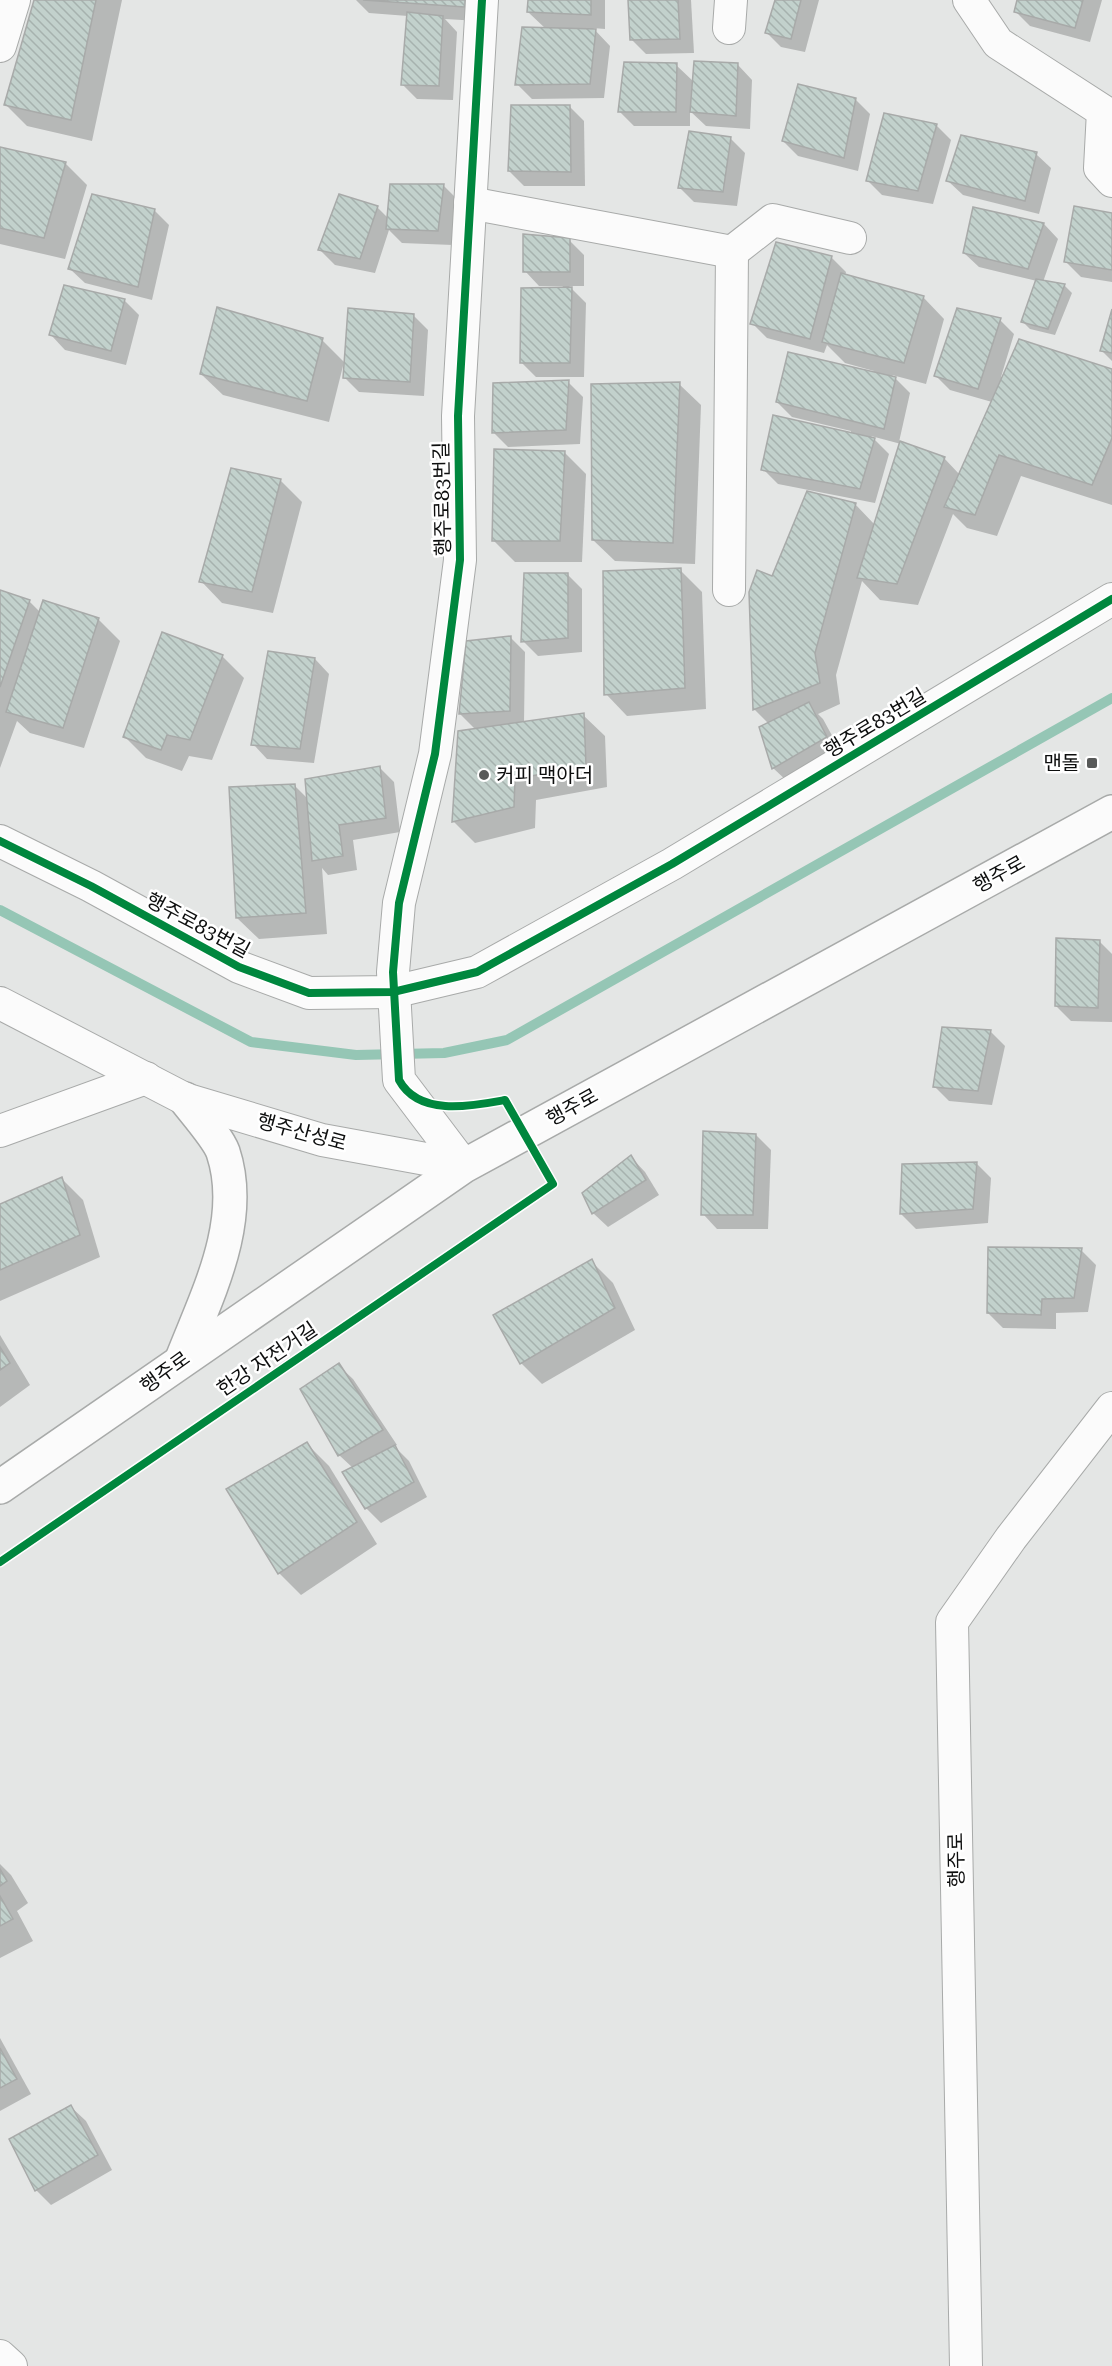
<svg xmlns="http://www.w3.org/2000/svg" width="1112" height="2366" font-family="'Roboto Serif','Noto Sans KR',serif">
<defs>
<pattern id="building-back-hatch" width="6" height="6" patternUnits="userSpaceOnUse" patternTransform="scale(1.5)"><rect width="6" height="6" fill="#c2d1cc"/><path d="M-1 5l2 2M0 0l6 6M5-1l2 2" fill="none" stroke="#a6b2ae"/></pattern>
</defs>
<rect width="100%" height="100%" fill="#e4e6e5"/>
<g fill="#0003">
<polygon points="36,0 122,0 92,141 27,126 6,105"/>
<polygon points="356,0 479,0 479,21 445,19 457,32 453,100 417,99 402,84 408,16 369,13"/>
<polygon points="529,0 605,0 605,29 593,28 610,46 604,98 532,99 517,84 546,29 528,12"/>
<polygon points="629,0 691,0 694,53 646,54 632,40"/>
<polygon points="776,0 819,0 805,52 781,47 767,33"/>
<polygon points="1018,0 1102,0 1090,42 1030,26 1015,11"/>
<polygon points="676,65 694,82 738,65 752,80 750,129 706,126 690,111 690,126 634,126 619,111"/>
<polygon points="855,99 870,114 858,171 798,156 783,141"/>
<polygon points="569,106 584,121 585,186 524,186 509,171"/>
<polygon points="936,125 951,140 933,204 882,195 868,181"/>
<polygon points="730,138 745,153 737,206 694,202 679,187"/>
<polygon points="0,149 65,163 87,185 65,259 0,244"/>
<polygon points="1036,154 1051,168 1039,214 963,195 948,181"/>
<polygon points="443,185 458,200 453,245 402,243 389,230 375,273 335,265 320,250 377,207 388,218"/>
<polygon points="155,211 169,225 152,300 85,283 70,269"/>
<polygon points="1112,214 1112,282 1081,277 1066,262"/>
<polygon points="1044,224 1058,239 1043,282 1065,286 1072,293 1055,335 1030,329 1023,322 1037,281 979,267 964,253"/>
<polygon points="569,240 584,255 584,286 569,286 586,303 584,377 536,377 522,363 563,286 539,286 525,271"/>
<polygon points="831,257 846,272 845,276 923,297 944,319 926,384 892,375 910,393 899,442 944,458 960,475 992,402 950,390 936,376 1000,320 1014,334 1001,377 1112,371 1112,505 1021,476 997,536 967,528 953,514 918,605 880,600 862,581 836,675 840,704 818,714 823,719 841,752 788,782 773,768 769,724 754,709 773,577 855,504 875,525 901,444 871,436 889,454 875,503 778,484 763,469 851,434 851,431 792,417 777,402 874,374 874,371 845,363 827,345 824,353 767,338 752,323"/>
<polygon points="125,301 139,315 126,365 65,350 51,335"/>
<polygon points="1112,314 1112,361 1101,350"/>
<polygon points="413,315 428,330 424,396 359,392 344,377"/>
<polygon points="322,340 344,362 329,422 223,395 201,374"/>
<polygon points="568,382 583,397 580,444 508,447 493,432"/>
<polygon points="679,384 701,405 695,564 615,561 593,540"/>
<polygon points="565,453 586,474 582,562 515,562 493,540"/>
<polygon points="280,480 302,502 273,613 222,603 201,581"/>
<polygon points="680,570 702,592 706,709 627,716 606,694"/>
<polygon points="567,574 582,589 582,652 538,656 523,641"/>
<polygon points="0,592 29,601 40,612 98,619 120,641 84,748 30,733 17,721 0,768"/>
<polygon points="510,637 525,652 524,723 583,715 605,736 607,787 536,800 535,828 475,843 454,822 460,732 476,730 460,714"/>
<polygon points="222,656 244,678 212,760 189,756 182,771 146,758 125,737"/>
<polygon points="315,659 329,674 314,763 267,759 253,744"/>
<polygon points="380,768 394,782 400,832 353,840 357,870 328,875 322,868 327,934 259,939 237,918 295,786 308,799"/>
<polygon points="1099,941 1112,954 1112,1022 1071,1021 1056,1006"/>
<polygon points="990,1031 1005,1046 992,1105 949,1101 935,1087"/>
<polygon points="756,1135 771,1150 768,1229 717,1229 703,1214"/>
<polygon points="631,1157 645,1172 659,1195 608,1227 593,1213"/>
<polygon points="976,1163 991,1178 988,1223 916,1229 901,1214"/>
<polygon points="62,1179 83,1200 100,1257 0,1301 0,1205"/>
<polygon points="1081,1250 1096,1265 1088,1312 1056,1313 1056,1329 1003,1328 988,1313"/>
<polygon points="591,1261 613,1283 635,1330 542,1384 521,1363"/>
<polygon points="0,1335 30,1385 0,1407"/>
<polygon points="338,1365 353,1379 397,1445 394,1446 409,1461 427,1497 381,1523 366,1508 353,1468 339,1455"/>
<polygon points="307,1444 329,1466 377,1544 301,1595 279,1573"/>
<polygon points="0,1864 11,1875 28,1903 17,1911 33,1941 0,1958"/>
<polygon points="0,2038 31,2094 0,2111"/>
<polygon points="71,2107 86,2121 112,2170 51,2205 36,2190"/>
</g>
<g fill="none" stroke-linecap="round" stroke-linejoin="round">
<polyline stroke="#95c6b5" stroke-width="10" points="0,910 251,1042 356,1055 444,1053 507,1040 1112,698"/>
</g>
<g fill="url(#building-back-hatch)" stroke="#a8aaa9" stroke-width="1.5">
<polygon points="34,0 96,0 71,120 4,105"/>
<polygon points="363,0 465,0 465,7"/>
<polygon points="528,0 591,0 591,15 527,12"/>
<polygon points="628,0 678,0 680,39 630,40"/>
<polygon points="775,0 801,0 791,39 765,33"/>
<polygon points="1017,0 1083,0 1075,28 1014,12"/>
<polygon points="407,12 443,16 439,86 401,85"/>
<polygon points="522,27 596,29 590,84 515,85"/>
<polygon points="694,61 738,63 736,116 690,112"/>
<polygon points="624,62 677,63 676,112 618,112"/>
<polygon points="798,84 856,98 844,158 782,141"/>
<polygon points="511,105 570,105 571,172 508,171"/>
<polygon points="884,113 937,124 918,191 866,181"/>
<polygon points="689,131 731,137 723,192 678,188"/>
<polygon points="961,135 1037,152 1025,201 946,181"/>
<polygon points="0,147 66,162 44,238 0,228"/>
<polygon points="390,184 444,184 438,231 386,229"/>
<polygon points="92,194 155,209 138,287 68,269"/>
<polygon points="339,194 378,206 360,259 318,250"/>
<polygon points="1074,206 1112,213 1112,270 1064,262"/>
<polygon points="973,207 1044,223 1028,269 963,253"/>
<polygon points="523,234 570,238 570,272 523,272"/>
<polygon points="776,242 832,256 810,339 750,324"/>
<polygon points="841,273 924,296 904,363 822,342"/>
<polygon points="1036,279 1065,284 1048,329 1021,322"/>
<polygon points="64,285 125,299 111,351 49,335"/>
<polygon points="572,287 570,363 520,363 521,288"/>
<polygon points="217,307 323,338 307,401 200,374"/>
<polygon points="348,308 414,314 410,382 343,378"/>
<polygon points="957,308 1001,318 978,389 934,376"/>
<polygon points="1112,309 1112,353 1100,351"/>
<polygon points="1019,339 1112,369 1112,438 1092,485 999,455 975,515 944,507"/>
<polygon points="788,352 896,377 884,429 776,402"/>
<polygon points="569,380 566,430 492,433 493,383"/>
<polygon points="680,382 673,543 592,540 591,384"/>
<polygon points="773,415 875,438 860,489 761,470"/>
<polygon points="900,441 945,457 897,584 857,578"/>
<polygon points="494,449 565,451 560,541 492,541"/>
<polygon points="231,468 281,479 252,592 199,582"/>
<polygon points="807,491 856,503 815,653 820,683 753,710 749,592 757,570 772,576"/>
<polygon points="681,568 685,688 604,695 603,571"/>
<polygon points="524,573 568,573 568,638 521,642"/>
<polygon points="0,590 30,600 0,687"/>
<polygon points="43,600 99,618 63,728 6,712"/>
<polygon points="162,632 223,655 190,740 167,735 161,750 123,737"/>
<polygon points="511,636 510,711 459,714 466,641"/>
<polygon points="268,651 315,658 300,749 251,745"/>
<polygon points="809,702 827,737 772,769 759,727"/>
<polygon points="584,713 586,766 515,779 514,807 452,822 458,731"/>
<polygon points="380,766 386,818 339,825 343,856 312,861 305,779"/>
<polygon points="295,784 306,913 236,918 229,787"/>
<polygon points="1056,938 1100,940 1098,1008 1055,1006"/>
<polygon points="942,1027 991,1030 978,1091 933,1087"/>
<polygon points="703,1131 756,1134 753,1215 701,1215"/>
<polygon points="631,1155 646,1180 592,1214 582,1193"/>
<polygon points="977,1162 973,1209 900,1214 902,1164"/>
<polygon points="62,1177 80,1235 0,1270 0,1204"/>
<polygon points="988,1247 1082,1248 1074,1298 1042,1299 1041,1315 987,1313"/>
<polygon points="592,1259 615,1308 520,1364 493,1315"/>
<polygon points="0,1347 10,1363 0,1370"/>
<polygon points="339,1363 383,1430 338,1456 300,1389"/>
<polygon points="307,1442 357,1522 278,1574 226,1489"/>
<polygon points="395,1445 414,1482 365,1509 342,1472"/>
<polygon points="0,1869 7,1881 0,1886"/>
<polygon points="0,1896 13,1919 0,1926"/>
<polygon points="0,2048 17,2079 0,2088"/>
<polygon points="71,2105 98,2155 35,2191 9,2139"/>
</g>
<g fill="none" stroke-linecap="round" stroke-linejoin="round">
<defs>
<g id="minor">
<polyline points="969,0 998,43 1103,111 1100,168 1112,181"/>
<polyline points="729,28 731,0"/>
<polyline points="0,46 14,0"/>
<polyline points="470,203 732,252 773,220 850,238"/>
<polyline points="729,590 732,252"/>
<polyline points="0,841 91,886 239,967 309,993 393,992 477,972 672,864 1112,599"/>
<polyline points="0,1003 185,1099 322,1140 464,1166"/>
<polyline points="0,1131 146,1078"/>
<polyline points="464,1166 399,1080 393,972 399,903 435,754 460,560 458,416 482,0"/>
<polyline points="0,2356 11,2366"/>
<polyline points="966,2366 952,1622 1011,1538 1112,1408"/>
</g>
<g id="secondary">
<path d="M182 1359C207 1295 246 1221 223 1152 218 1138 195 1112 185 1099"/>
<polyline points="0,1487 464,1166 1112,812"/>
</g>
</defs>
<use href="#minor" stroke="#a8aaa9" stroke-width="34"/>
<use href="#secondary" stroke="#a8aaa9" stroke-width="36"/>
<use href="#minor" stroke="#fbfbfb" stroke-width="32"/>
<use href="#secondary" stroke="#fbfbfb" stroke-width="33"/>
<defs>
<g id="cycleway">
<polyline points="0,841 91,886 239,967 309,993 393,992 477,972 672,864 1112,599"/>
<path d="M0 1562 553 1184 505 1100C472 1106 419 1117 399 1080L393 972 399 903 435 754 460 560 458 416 482 0"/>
</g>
</defs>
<use href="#cycleway" stroke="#fff" stroke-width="11"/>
<use href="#cycleway" stroke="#00873e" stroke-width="8"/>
</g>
<g fill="#585a59" stroke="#fff" stroke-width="2">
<rect x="1086" y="757" width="12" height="12" rx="3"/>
<circle cx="484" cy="775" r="6"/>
</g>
<g text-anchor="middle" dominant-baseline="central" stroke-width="5" stroke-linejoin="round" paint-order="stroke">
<g font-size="20" fill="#0d0e0e" stroke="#fff">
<text transform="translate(442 499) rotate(-91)">행주로83번길</text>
<text transform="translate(875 723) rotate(-31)">행주로83번길</text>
<text transform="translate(999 874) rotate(-29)">행주로</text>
<text transform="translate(198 925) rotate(28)">행주로83번길</text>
<text transform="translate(572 1107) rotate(-29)">행주로</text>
<text transform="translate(302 1132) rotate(15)">행주산성로</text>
<text transform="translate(267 1359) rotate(-34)">한강 자전거길</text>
<text transform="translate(165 1372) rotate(-36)">행주로</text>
<text transform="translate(956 1860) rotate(-91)">행주로</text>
</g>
<g font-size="20" fill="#0d0e0e" stroke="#fff" text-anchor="end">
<text x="1080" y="763">맨돌</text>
<text x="496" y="775" text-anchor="start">커피 맥아더</text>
</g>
</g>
</svg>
